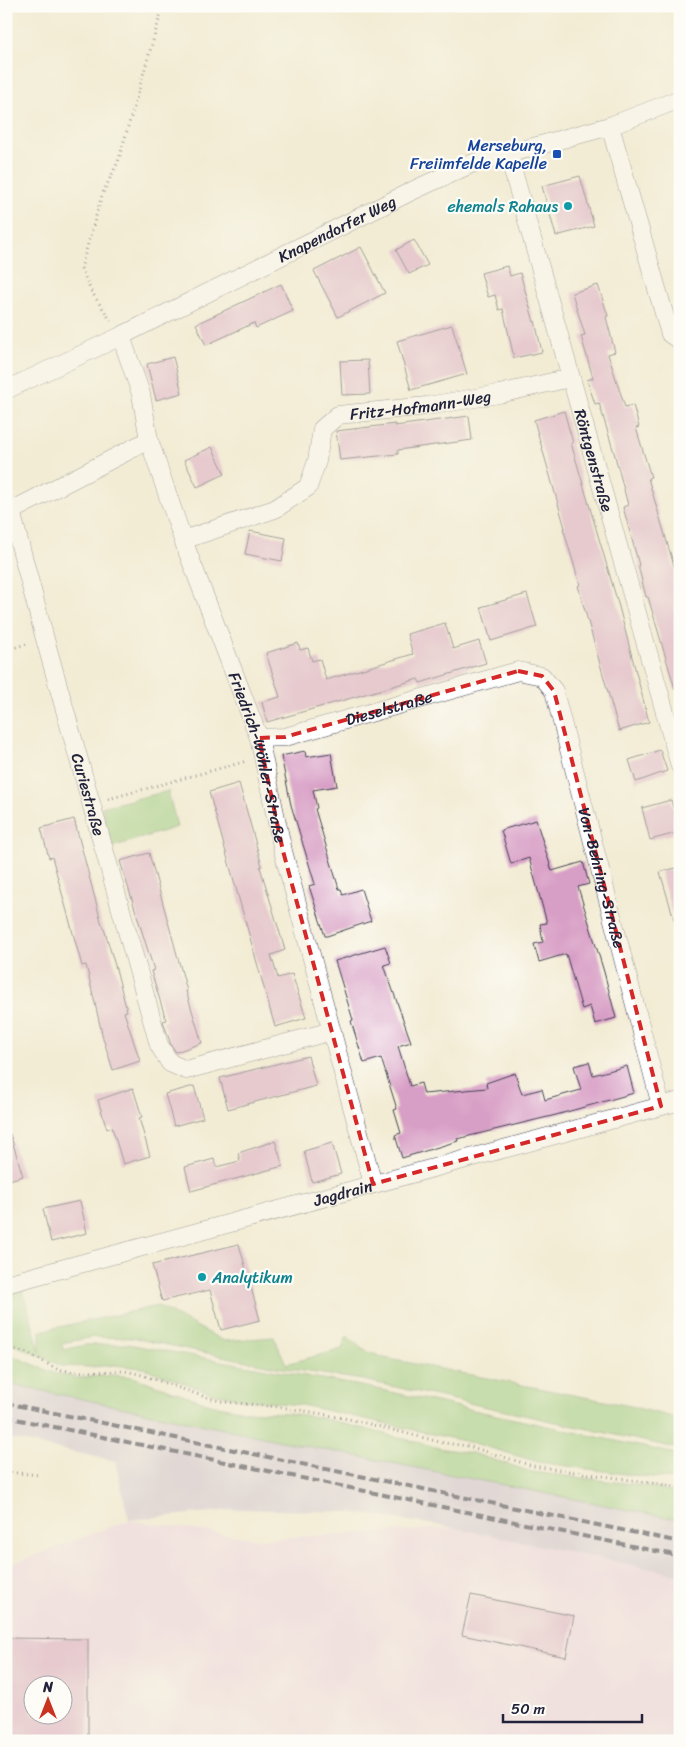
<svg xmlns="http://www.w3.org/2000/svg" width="686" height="1747" font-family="Sriracha,sans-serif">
<rect width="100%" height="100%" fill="#fdfcf7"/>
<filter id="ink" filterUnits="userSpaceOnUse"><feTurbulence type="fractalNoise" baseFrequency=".02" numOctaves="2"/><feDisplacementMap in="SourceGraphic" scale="10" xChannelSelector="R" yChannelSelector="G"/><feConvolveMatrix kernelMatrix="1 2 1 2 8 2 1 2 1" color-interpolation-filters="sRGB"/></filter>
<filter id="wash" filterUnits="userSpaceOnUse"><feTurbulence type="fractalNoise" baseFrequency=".0096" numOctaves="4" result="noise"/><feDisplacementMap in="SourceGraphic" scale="20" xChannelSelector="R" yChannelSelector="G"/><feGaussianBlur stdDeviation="1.12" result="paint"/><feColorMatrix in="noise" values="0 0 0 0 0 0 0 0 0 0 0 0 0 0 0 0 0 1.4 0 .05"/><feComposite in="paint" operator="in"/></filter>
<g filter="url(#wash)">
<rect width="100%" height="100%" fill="#f3ecd5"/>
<path fill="#eed0e8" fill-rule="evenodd" d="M129 1520 258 1539 456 1528 680 1575V1741H6V1566ZM32 1684H62V1714H32Z"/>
<polygon fill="#ccbed4" points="6,1383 291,1443 680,1520 680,1575 456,1528 348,1512 241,1509 129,1520 115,1461 6,1438"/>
<g fill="#95ca7c" stroke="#5c765c">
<polygon points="168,791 177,827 112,847 102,807"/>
<polygon points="22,1287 40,1352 40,1331 158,1306 224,1341 274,1337 286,1364 342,1349 347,1336 362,1349 384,1358 630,1406 680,1419 680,1449 363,1380 276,1367 133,1338 93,1337 62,1343 63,1350 85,1345 127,1344 372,1388 680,1455 680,1480 632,1475 538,1462 477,1444 302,1405 247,1400 212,1393 143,1368 114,1365 90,1367 62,1366 6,1341 6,1290"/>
<polygon points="6,1353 54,1373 78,1378 113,1375 133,1377 213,1405 244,1411 288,1413 317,1417 444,1449 472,1453 532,1472 641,1485 678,1493 680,1494 680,1520 291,1443 6,1383"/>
</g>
<g id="blocks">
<g fill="#d89fc6" fill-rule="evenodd">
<polygon points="580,176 594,226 556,236 542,186"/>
<polygon points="414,240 428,265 409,274 396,250"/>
<polygon points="361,247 385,293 338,317 314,271"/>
<polygon points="507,266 510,276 520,273 534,322 535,321 542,352 514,358 503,309 499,310 495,295 488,297 481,273"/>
<polygon points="281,284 293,311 256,328 254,323 206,345 196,324"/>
<polygon points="598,285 608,316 606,317 615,352 608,354 625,407 633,405 639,427 636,428 651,477 648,478 680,586 680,688 675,689 648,597 646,597 638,565 639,565 623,507 628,505 615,456 599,403 595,404 587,380 593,378 581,336 585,335 572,293"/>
<polygon points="452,325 467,374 411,390 397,341"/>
<polygon points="173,357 182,393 156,400 147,364"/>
<polygon points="368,360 370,394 342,395 340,361"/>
<polygon points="564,411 573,443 571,443 619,607 649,722 619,731 578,586 580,585 563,528 565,528 534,420"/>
<polygon points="469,416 472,440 398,450 398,454 340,460 336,431 395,424 395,426"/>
<polygon points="212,447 225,474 197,487 184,460"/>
<polygon points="250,531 286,538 282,561 245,554"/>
<polygon points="527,594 537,627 491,641 481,607"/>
<polygon points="445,623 453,649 479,641 486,663 420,683 418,679 267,722 262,702 280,697 266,653 298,643 300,650 308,648 312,661 320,659 326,680 413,654 407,634"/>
<polygon points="660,750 667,771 636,782 629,760"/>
<polygon points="305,751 306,757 331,753 337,786 313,790 317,808 315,809 339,889 341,889 343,895 361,889 371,921 327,936 325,936 309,886 315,884 291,805 281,756"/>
<polygon points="239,783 262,866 260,867 285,950 271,955 278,978 292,974 306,1018 275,1027 209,792"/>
<polygon points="671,800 680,832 650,840 642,808"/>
<polygon points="74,819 102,925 103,925 116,969 127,1011 124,1012 140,1061 113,1070 103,1038 86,965 82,966 52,857 49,858 41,828"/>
<polygon points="536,820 552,871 583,862 589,884 578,887 604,972 616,1018 595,1024 590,1006 582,1009 566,954 539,962 534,944 543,942 540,924 547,923 529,858 511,864 501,830"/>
<polygon points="149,853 187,991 186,991 202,1043 176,1052 171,1045 163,1021 166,1020 151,971 154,970 120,861"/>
<polygon points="680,867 680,925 676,926 660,872"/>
<polygon points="385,946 391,963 384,965 411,1042 398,1046 410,1086 421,1083 424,1094 487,1088 486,1083 515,1073 522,1094 542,1089 545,1100 581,1090 574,1066 589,1062 593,1075 627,1066 634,1093 556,1115 457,1139 458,1141 402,1158 395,1135 401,1133 394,1110 397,1109 381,1058 364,1063 351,1021 353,1020 335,961"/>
<polygon points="308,1056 316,1086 228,1109 220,1078"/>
<polygon points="194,1086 203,1118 174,1126 165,1094"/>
<polygon points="133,1088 142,1117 139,1118 150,1156 123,1164 112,1127 107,1129 98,1100"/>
<polygon points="10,1134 23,1176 6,1181 6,1135"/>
<polygon points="275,1141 283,1166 191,1191 185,1167 214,1159 216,1167 240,1161 238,1153"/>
<polygon points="332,1143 341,1174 312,1182 304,1151"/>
<polygon points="80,1201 87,1233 51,1242 43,1209"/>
<polygon points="239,1244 260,1320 221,1330 210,1290 162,1301 152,1265"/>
<polygon points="471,1595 574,1616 566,1657 462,1635"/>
<path d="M6 1638 88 1639V1741H6ZM32 1684H62V1714H32Z"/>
</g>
</g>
</g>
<g filter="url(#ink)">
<use href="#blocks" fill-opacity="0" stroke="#414052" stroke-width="1"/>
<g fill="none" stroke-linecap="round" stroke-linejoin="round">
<defs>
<g id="street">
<polyline points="610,126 670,334 680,341"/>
<path id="s1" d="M508 153 680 766"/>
<path id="s2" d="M121 336 141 394 149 440 183 540 259 738 283 851 373 1184"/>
<path id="s3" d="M6 390 121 336 414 190 471 164 610 126 680 99"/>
<path id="s4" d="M149 440 11 511 45 639 159 1045 170 1063 186 1070 332 1031"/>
<path id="s5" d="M183 540 275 509 308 487 317 461 322 429 338 415 427 406 499 394 570 378"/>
<path id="s6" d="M259 738 285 737 518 671 542 676 554 691 661 1106"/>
<path id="s7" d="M6 1284 680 1101"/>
</g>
</defs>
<use href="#street" stroke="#414052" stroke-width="19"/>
<g stroke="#414052" stroke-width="3" stroke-dasharray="1 4" stroke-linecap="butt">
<polyline points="111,321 91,291 81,268 102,195 118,162 163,6"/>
<polyline points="6,650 30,643"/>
<polyline points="108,799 247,761"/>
<polyline points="6,1347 27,1353 57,1369 74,1372 125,1371 139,1374 208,1398 225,1402 280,1407 317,1413 349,1419 444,1443 468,1446 533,1466 680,1487"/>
<polyline points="6,1472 40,1475"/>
</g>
<use href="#street" stroke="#fff" stroke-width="18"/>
<g stroke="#22223b" stroke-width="4" stroke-dasharray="8 4" stroke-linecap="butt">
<polyline points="6,1403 680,1542"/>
<polyline points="6,1417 680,1556"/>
</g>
</g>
</g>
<path d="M0 0H686V1747H0ZM518 671 542 676 554 691 661 1106 373 1184 283 851 259 738 285 737Z" fill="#f3ecd5" fill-opacity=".55" fill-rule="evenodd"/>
<path fill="none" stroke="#d62828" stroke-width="4" stroke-dasharray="10 6" stroke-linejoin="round" d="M518 671 542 676 554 691 661 1106 373 1184 283 851 259 738 285 737Z"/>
<rect fill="#1a4fb4" stroke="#fdfcf7" stroke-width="2" x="552" y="149" width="10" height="10" rx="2.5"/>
<g fill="#0f9aa8" stroke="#fdfcf7" stroke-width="2">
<circle cx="568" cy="206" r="5"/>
<circle cx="202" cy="1277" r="5"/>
</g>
<g text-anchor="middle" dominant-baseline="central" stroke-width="4.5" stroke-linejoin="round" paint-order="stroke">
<g font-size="16" fill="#164399" stroke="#fdfcf7" text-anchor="end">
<text x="547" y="145">Merseburg,<tspan x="547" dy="18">Freiimfelde Kapelle</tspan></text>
</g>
<g font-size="16" fill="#0d838f" stroke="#fdfcf7" text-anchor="end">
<text x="558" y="206">ehemals Rahaus</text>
<text x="212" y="1277" text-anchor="start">Analytikum</text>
</g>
<g font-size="16" fill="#22223b" stroke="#fdfcf7">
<text stroke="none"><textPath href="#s3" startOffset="368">Knapendorfer Weg</textPath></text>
<text stroke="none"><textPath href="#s5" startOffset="301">Fritz-Hofmann-Weg</textPath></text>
<text stroke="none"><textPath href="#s1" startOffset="319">Röntgenstraße</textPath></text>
<text stroke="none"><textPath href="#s6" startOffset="134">Dieselstraße</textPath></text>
<text stroke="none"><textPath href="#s2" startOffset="444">Friedrich-Wöhler-Straße</textPath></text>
<text stroke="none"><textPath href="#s4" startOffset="449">Curiestraße</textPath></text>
<text stroke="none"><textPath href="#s6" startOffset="505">Von-Behring-Straße</textPath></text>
<text stroke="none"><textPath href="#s7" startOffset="349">Jagdrain</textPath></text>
</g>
</g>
<rect width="686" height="1747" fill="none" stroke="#fdfcf7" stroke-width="25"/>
<g transform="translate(48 1700)"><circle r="24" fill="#fdfcf7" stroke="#a5a5ac"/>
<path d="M0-4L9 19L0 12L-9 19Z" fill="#c8321e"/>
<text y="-8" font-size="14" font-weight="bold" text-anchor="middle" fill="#22223b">N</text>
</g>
<path d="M503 1714v8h139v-8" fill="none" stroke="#22223b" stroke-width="2.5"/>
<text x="511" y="1714" font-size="15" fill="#22223b" stroke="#fdfcf7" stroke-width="4" paint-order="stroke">50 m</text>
</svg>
